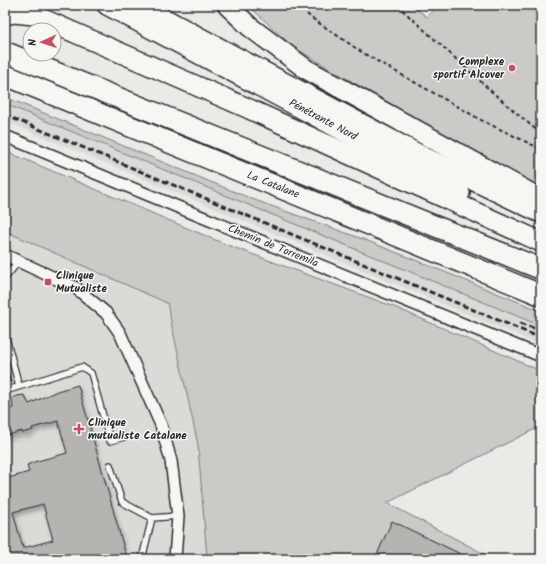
<svg xmlns="http://www.w3.org/2000/svg" width="546" height="564" font-family="Kalam,sans-serif">
<defs>
<filter id="shadow"><feDropShadow dx="2" dy="4" stdDeviation="2" flood-color="#0004"/></filter>
</defs>
<rect width="100%" height="100%" fill="#eaeae6"/>
<filter id="ink" filterUnits="userSpaceOnUse"><feTurbulence type="fractalNoise" baseFrequency=".025" numOctaves="2"/><feDisplacementMap in="SourceGraphic" scale="8" xChannelSelector="R" yChannelSelector="G"/><feConvolveMatrix kernelMatrix="1 2 1 2 8 2 1 2 1" color-interpolation-filters="sRGB"/></filter>
<g filter="url(#ink)">
<g fill="#dadad6">
<polygon points="5,104 541,326 541,345 5,121"/>
<polygon points="5,231 167,303 198,445 207,559 5,559"/>
</g>
<g fill="#cacac7" stroke="#7a7a79">
<polygon points="248,5 411,5 427,17 438,5 541,5 541,189 404,112 293,47"/>
<polygon points="5,97 252,199 368,241 541,311 541,326 5,104"/>
<polygon points="5,151 225,244 392,306 541,371 541,426 387,503 494,559 207,559 198,445 167,303 5,231"/>
</g>
<g fill="#b4b4b1" stroke="#2b2b2b" fill-rule="evenodd" filter="url(#shadow)">
<path d="M78 385 127 559H5V479L29 472 27 465 34 462 67 453 58 421 32 428 33 430 22 433V431L5 436V409L13 408 12 398 17 396 24 395 29 404 57 391ZM43 504 53 540 23 548 13 512Z"/>
<polygon points="392,521 471,559 375,559"/>
</g>
<g fill="none" stroke-linecap="round" stroke-linejoin="round">
<defs>
<g id="service">
<polyline points="5,278 19,261"/>
<polyline points="5,334 19,386"/>
<polyline points="5,374 9,389"/>
<polyline points="5,391 82,367 91,373 110,441 124,437"/>
<polyline points="110,465 122,502 152,518"/>
<polyline points="142,559 152,518 178,516"/>
</g>
<g id="minor">
<polyline points="5,136 541,356"/>
<polyline points="5,255 76,288 106,313 120,333 161,425 171,461 178,516 175,559"/>
</g>
<g id="trunk">
<polyline points="107,5 460,193"/>
<polyline points="139,5 418,154 541,213"/>
<polyline points="227,5 250,27 306,69 541,199"/>
<polyline points="5,15 14,13 34,15 245,107 541,242"/>
</g>
<g id="motorway">
<polyline points="5,52 541,269"/>
<polyline points="5,75 541,295"/>
</g>
</defs>
<use href="#service" stroke="#2b2b2b" stroke-width="8"/>
<use href="#minor" stroke="#2b2b2b" stroke-width="14"/>
<use href="#trunk" stroke="#2b2b2b" stroke-width="22"/>
<use href="#motorway" stroke="#2b2b2b" stroke-width="23"/>
<g stroke="#2b2b2b" stroke-width="2" stroke-dasharray="4 3" stroke-linecap="butt">
<polyline points="296,5 313,19 363,53 483,121 541,149"/>
<polyline points="397,5 491,91 541,134"/>
</g>
<use href="#service" stroke="#f6f6f2" stroke-width="5.5"/>
<use href="#minor" stroke="#f6f6f2" stroke-width="11"/>
<use href="#trunk" stroke="#f6f6f2" stroke-width="19"/>
<use href="#motorway" stroke="#f6f6f2" stroke-width="20"/>
<g stroke="#2b2b2b" stroke-width="3" stroke-dasharray="6 3" stroke-linecap="butt">
<polyline points="5,115 541,338"/>
<polyline points="520,323 541,331"/>
</g>
</g>
</g>
<g fill="#d1495b" stroke="#f6f6f2" stroke-width="1.5">
<circle cx="512" cy="68" r="4"/>
<rect x="44" y="278" width="8" height="8" rx="2"/>
<path d="M77 423h4v4h4v4h-4v4h-4v-4h-4v-4h4z"/>
</g>
<g text-anchor="middle" dominant-baseline="central" stroke-width="3" stroke-linejoin="round" paint-order="stroke">
<g font-size="11" font-weight="bold" fill="#2b2b2b" stroke="#f6f6f2" text-anchor="start">
<text x="504" y="62" text-anchor="end">Complexe<tspan x="504" dy="13">sportif Alcover</tspan></text>
<text x="56" y="276">Clinique<tspan x="56" dy="13">Mutualiste</tspan></text>
<text x="88" y="423">Clinique<tspan x="88" dy="13">mutualiste Catalane</tspan></text>
</g>
<g font-size="11" fill="#2b2b2b" stroke="#f6f6f2">
<text transform="translate(323 120) rotate(28)">Pénétrante Nord</text>
<text transform="translate(273 185) rotate(22)">La Catalane</text>
<text transform="translate(273 246) rotate(22)">Chemin de Torremila</text>
</g>
</g>
<rect width="546" height="564" fill="none" stroke="#f6f6f2" stroke-width="20"/>
<rect x="10" y="10" width="526" height="544" fill="none" stroke="#2b2b2b" stroke-width="1.5" filter="url(#ink)"/>
<g transform="translate(42 42) rotate(267)"><circle r="19" fill="#f6f6f2" stroke="#a5a5a2"/>
<path d="M0-3L7 15L0 10L-7 15Z" fill="#d1495b"/>
<text y="-6" font-size="11" font-weight="bold" text-anchor="middle" fill="#2b2b2b">N</text>
</g>
</svg>
